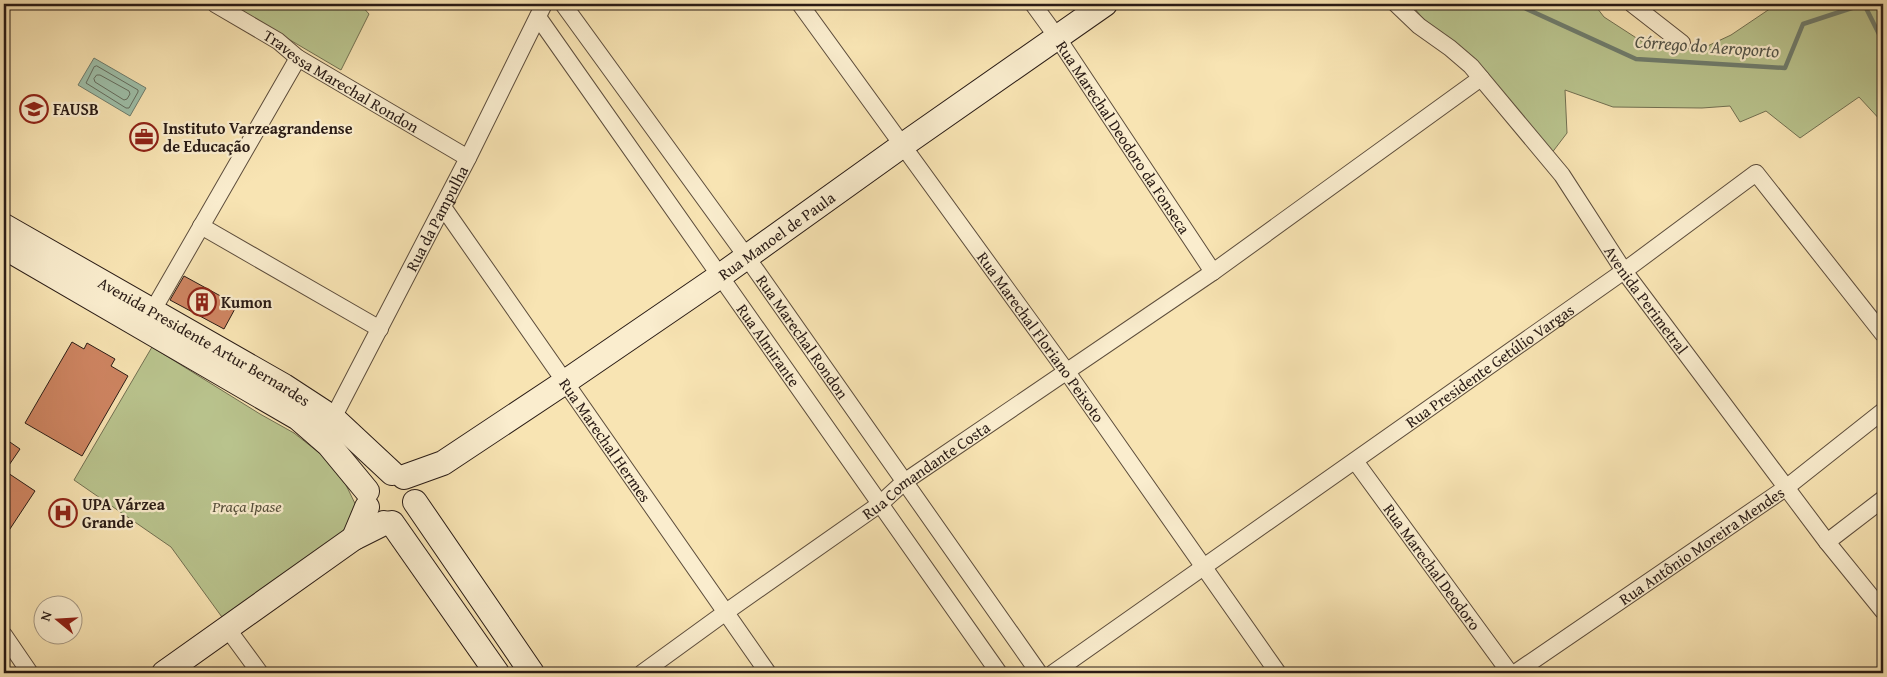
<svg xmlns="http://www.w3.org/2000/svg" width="1887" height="677" font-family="'Gentium Book Plus',serif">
<rect width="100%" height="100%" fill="#f8e4b3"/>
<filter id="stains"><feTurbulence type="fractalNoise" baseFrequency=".004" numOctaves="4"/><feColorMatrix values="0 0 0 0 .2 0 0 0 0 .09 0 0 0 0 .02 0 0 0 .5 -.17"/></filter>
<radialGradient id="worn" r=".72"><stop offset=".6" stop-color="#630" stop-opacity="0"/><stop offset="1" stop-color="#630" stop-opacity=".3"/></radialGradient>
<g fill="#bac58f" stroke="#727052">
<polygon points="229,4 360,4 369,14 341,70"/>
<polygon points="1411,4 1594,4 1604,17 1641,41 1699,50 1731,35 1777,4 1883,4 1883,123 1859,97 1800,138 1766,111 1740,122 1730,106 1702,108 1613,107 1565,90 1567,133 1551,154 1429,26"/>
<polygon points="152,347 260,414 294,433 327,459 346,485 361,516 361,533 227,624 171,547 74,480"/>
</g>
<polygon fill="#9ebfa9" stroke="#6f7d6e" points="94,58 146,88 130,116 78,85"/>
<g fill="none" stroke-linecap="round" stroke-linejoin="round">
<g stroke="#646d5f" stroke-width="1">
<polygon points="97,66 138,90 138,92 129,108 126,108 86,83 94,67"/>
<polygon points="97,75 100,75 129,91 130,94 127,99 124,100 95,82 94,79"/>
</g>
<polyline stroke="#6f7d6e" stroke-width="4.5" points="1516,4 1636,59 1785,68 1803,24 1864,4 1883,42"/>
</g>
<g fill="#cf8562" stroke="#291b15">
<polygon points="184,276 237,305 224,329 170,300"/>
<polygon points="72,342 84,349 87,343 115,359 111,366 128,376 82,456 25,423"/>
<polygon points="4,438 20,449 5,471 35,491 4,538"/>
</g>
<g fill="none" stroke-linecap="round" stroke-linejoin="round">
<defs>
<g id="street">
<path id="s1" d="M215 4 278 41 298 58 468 158"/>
<path id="s2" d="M563 4 746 256 1039 673"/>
<path id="s3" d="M800 4 1067 372 1278 673"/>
<path id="s4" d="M1033 4 1057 37 1213 272"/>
<path id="s5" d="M1396 4 1419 26 1450 48 1471 66 1562 175 1624 271 1827 542 1883 611"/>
<polyline points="1632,4 1682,43"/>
<path id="s6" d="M538 17 999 673"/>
<path id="s7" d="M443 207 768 673"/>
<polyline points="201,226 380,329"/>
<polyline points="153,310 298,58"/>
<path id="s8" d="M333 418 468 158 544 4"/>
<path id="s9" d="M1355 461 1510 673"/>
<polyline points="1827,542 1883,499"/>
<polyline points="227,628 260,673"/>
<polyline points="4,635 30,673"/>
<path id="s10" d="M642 673 726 612 880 504 904 482 1213 272 1481 78"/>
<path id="s11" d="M1053 673 1624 271 1756 173 1883 334"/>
<path id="s12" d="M1515 673 1787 487 1883 411"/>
</g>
<g id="secondary">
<path id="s13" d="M4 226 284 386 333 418 392 473"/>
<polyline points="4,247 298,418 329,445 367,491"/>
<path id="s14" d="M404 477 443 463 565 382 720 276 903 145 1105 4"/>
<polyline points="415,502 532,673"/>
<polyline points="392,523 497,673"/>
<polyline points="354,538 367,507"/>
<polyline points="164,673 354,538 384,523"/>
</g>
</defs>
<use href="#street" stroke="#5d4d3c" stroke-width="18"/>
<use href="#secondary" stroke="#291b15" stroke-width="26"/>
<use href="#street" stroke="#faedce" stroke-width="16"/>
<use href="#secondary" stroke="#faedce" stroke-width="24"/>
</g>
<defs>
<symbol id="university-ring" viewBox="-11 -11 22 22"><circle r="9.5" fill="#faedce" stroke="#8f2418" stroke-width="1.5"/><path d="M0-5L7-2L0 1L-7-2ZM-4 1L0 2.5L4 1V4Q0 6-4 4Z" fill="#8f2418"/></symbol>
<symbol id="office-ring" viewBox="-11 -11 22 22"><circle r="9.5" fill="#faedce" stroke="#8f2418" stroke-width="1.5"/><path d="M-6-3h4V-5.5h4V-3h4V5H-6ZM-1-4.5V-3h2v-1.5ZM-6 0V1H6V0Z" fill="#8f2418"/></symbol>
<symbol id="building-ring" viewBox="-11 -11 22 22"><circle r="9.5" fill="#faedce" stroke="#8f2418" stroke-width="1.5"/><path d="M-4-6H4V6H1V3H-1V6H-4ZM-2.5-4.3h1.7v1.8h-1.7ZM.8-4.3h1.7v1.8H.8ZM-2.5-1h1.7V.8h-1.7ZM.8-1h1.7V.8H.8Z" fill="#8f2418"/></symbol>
<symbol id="hospital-ring" viewBox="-11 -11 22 22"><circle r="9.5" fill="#faedce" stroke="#8f2418" stroke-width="1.5"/><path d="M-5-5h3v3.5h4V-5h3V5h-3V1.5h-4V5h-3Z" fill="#8f2418"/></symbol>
</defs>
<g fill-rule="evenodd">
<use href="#university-ring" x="18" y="93" width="32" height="32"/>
<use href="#office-ring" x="128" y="121" width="32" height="32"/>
<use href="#building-ring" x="186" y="286" width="32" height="32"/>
<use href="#hospital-ring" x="47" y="497" width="32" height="32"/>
</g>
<g text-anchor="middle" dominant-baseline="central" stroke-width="4.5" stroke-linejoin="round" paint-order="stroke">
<g font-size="16" fill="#291b15" stroke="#faedce">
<text stroke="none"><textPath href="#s1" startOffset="148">Travessa Marechal Rondon</textPath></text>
<text stroke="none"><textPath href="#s4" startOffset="161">Rua Marechal Deodoro da Fonseca</textPath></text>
<text stroke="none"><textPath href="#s8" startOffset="225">Rua da Pampulha</textPath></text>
<text stroke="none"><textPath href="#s14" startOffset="445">Rua Manoel de Paula</textPath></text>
<text stroke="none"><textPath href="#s5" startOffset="390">Avenida Perimetral</textPath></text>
<text stroke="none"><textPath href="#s2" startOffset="410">Rua Marechal Rondon</textPath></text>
<text stroke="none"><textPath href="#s3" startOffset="411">Rua Marechal Floriano Peixoto</textPath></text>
<text stroke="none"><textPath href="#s13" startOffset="231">Avenida Presidente Artur Bernardes</textPath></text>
<text stroke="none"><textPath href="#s6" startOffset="401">Rua Almirante</textPath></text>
<text stroke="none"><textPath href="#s11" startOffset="534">Rua Presidente Getúlio Vargas</textPath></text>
<text stroke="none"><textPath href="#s7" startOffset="284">Rua Marechal Hermes</textPath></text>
<text stroke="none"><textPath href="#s10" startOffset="349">Rua Comandante Costa</textPath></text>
<text stroke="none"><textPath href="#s12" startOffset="226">Rua Antônio Moreira Mendes</textPath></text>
<text stroke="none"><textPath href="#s9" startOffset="131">Rua Marechal Deodoro</textPath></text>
</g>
<g font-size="16" font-weight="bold" fill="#291b15" stroke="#faedce" text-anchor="start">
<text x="53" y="109">FAUSB</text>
<text x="163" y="128">Instituto Varzeagrandense<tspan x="163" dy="18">de Educação</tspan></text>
<text x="221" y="302">Kumon</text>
<text x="82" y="504">UPA Várzea<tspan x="82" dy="18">Grande</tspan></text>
</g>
<g font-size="16" font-style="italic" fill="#544e3a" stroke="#faedce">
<text x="247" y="506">Praça Ipase</text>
</g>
<g font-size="18" font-style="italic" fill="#525449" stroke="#faedce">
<text transform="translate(1707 46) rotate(4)">Córrego do Aeroporto</text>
</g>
</g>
<rect width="1887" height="677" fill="none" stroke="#f8e4b3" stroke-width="20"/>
<rect x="5" y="5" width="1877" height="667" fill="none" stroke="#291b15" stroke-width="2.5"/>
<rect x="10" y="10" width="1867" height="657" fill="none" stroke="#291b15"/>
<g transform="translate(58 620) rotate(288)"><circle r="24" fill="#faedce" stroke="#a69984"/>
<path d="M0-4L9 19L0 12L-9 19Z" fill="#8f2418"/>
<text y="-8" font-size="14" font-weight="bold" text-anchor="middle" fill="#291b15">N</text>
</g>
<rect width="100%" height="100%" filter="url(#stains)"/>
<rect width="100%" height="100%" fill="url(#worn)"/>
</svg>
